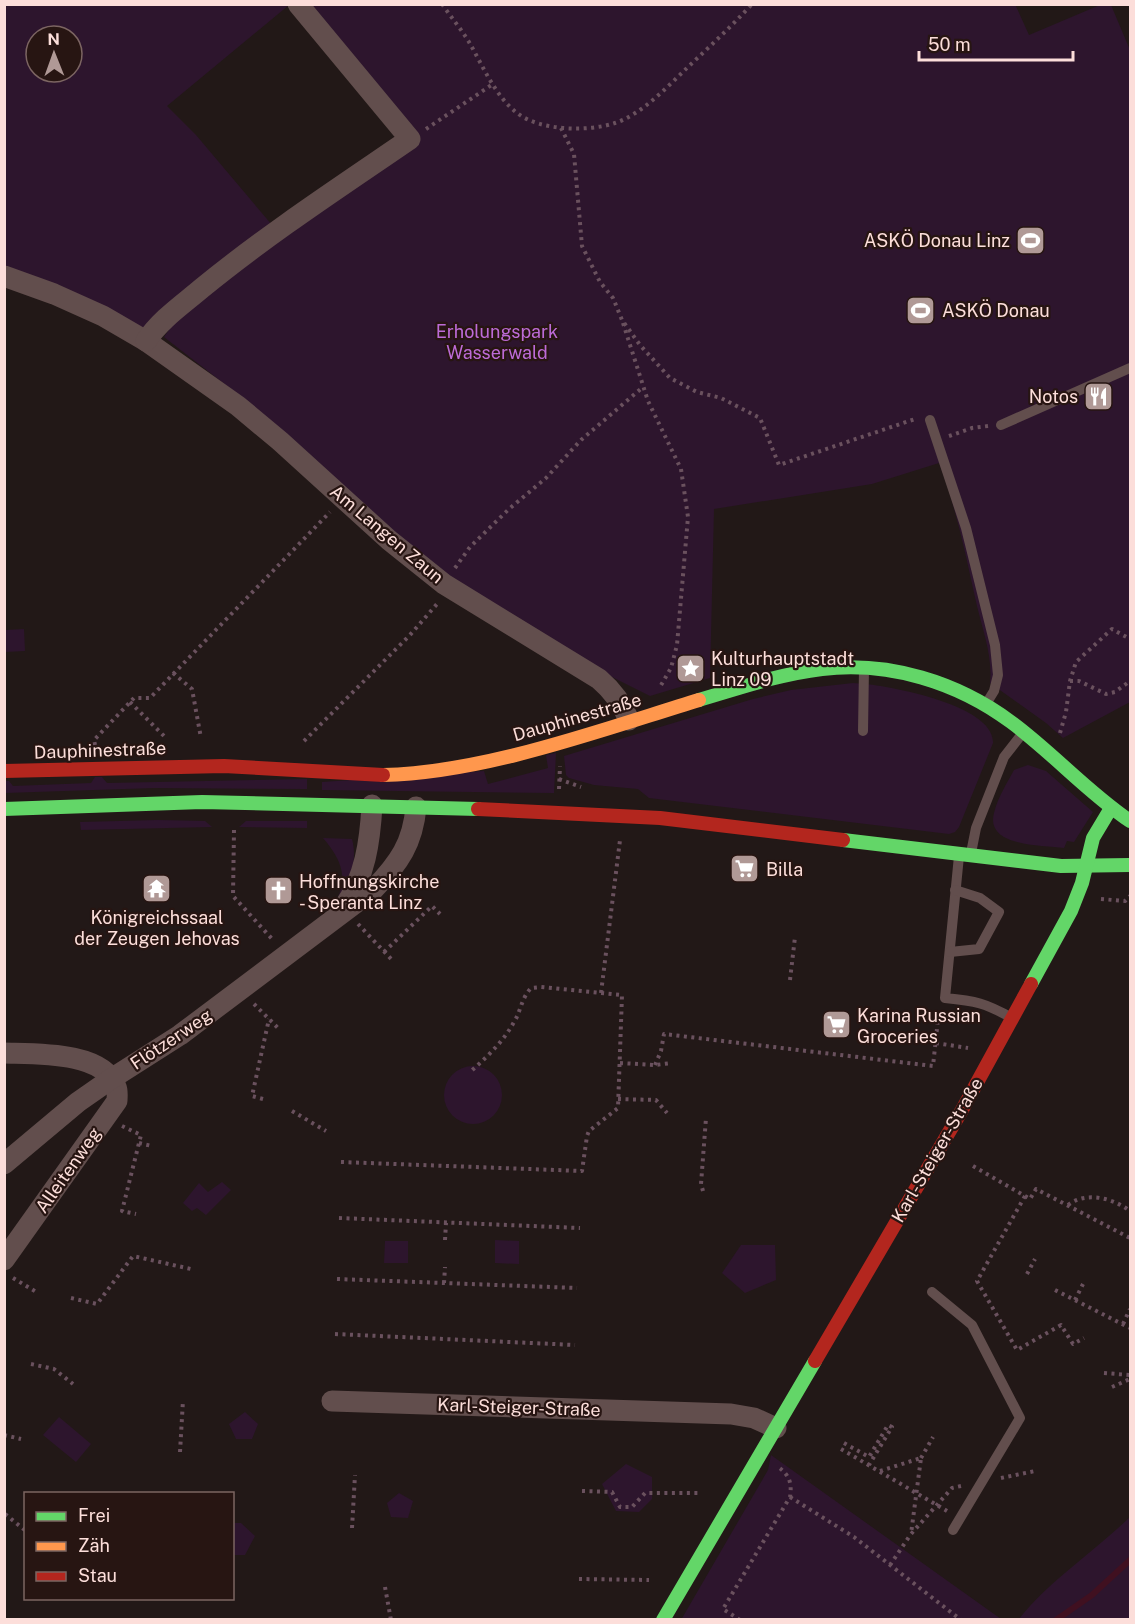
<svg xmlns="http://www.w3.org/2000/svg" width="1135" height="1624" font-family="'Public Sans',sans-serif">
<rect width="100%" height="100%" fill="#221817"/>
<g fill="#2d152d" fill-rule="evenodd">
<path d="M1015 4 1029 35 1100 5H1111L1130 50V702L1063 738 1046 723 990 683C993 658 983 631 977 606 966 558 957 509 939 463L872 484 714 509 710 678 650 696 606 674 433 566 254 407 164 337 179 315 418 133 306 5Z"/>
<path d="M5 5H289L167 106 196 135 272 225 140 332 5 268ZM36 36H72V72H36Z"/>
<polygon points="24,629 25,651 5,652 5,630"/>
<path d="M853 683C883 684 995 704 993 743L959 827 955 832 949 834 649 798 638 789 594 785 569 778 566 775 564 756 753 699 791 690Z"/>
<polygon points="556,753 554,793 322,790 322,782 484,771 488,784 548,768 546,755"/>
<path d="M1028 765 1046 771 1093 812 1074 842 1067 841 1064 848C1042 845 985 847 994 813 998 797 1007 783 1014 770Z"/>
<polygon points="95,777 102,777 107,783 307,779 307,789 154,788 5,793 4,781 9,781 13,786 91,783"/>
<polygon points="158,820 205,821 212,827 81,830 80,822"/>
<polygon points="246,821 307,821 307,828 239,827"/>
<path d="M323 838 352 839C358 862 350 889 333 906 350 880 342 860 323 838Z"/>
<circle cx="473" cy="1095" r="29"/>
<polygon points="222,1182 231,1190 206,1215 197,1208 192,1211 183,1203 199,1183 208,1192"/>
<polygon points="495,1240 519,1241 519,1264 495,1263"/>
<polygon points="385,1241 408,1241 408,1263 384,1263"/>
<polygon points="741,1245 775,1245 776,1280 745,1293 722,1273"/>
<polygon points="245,1412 258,1424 252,1439 236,1439 229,1424"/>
<polygon points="59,1417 91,1444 76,1462 43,1435"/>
<polygon points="771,1455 1001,1619 681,1620 768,1470"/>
<polygon points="626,1464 652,1477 652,1499 639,1512 616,1511 602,1484"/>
<polygon points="399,1493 413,1501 408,1518 391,1517 387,1503"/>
<path d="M1130 1517V1619H1019C1049 1581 1095 1551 1130 1517Z"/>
<polygon points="233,1523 241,1523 255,1536 245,1555 233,1555"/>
</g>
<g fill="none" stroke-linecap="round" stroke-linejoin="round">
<polyline stroke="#401020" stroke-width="6" points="1056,1620 1092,1595 1130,1560"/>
<g stroke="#6a515e" stroke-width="4" stroke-dasharray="3 4.5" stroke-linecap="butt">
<path d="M442 4C451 17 461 29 469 42 483 66 495 96 517 113 540 131 588 132 615 123 642 114 666 88 687 68 709 47 731 27 752 4"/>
<polyline points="561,128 574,154 582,246 600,282 613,298 622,320 640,345 670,378 697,392 721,398 760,418 779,465 915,419"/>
<polyline points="426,129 493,84"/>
<polyline points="623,323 648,401 681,469 688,517 677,645 671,668 660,687"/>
<polyline points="949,436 972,428 988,426"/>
<polyline points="455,568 470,547 509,509 546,478 581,440 643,387"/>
<polyline points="173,673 192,689 201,738"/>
<polyline points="1070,681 1079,681 1106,694 1115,692 1130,681"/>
<polyline points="130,702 166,738"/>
<polyline points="1060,733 1066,712 1070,681 1076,662 1112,629 1130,639"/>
<polyline points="304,741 410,635 437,604"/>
<polyline points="95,745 94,740 134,698 150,698 330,512"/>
<polyline points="559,779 581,787"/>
<polyline points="559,789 560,766"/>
<polyline points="234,830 233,896 273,940"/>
<polyline points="1101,899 1125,901 1130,896"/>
<polyline points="358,924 393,961"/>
<polyline points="384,952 432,906 440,914"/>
<polyline points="790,980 795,937"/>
<polyline points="601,993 620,840"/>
<polyline points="254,1004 279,1029"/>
<polyline points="936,1043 968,1048"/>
<polyline points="620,1063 655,1065 672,1063"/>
<polyline points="655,1065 661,1051 664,1034 933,1066 939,1010"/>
<polyline points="263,1099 252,1096 269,1019"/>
<polyline points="618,1099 656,1100 667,1113"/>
<polyline points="292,1111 326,1131"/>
<polyline points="122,1126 141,1135 122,1211 136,1214"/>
<polyline points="139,1143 152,1146"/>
<path d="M341 1162 582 1171 587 1136 589 1131 618 1108 622 995 541 987 531 988C521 999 521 1011 514 1022 503 1042 487 1057 470 1072"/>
<polyline points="973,1166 1030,1199 1036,1189 1130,1238"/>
<polyline points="703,1191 701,1184 706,1118"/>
<polyline points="1025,1196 977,1281 1017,1350 1061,1325 1073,1344 1084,1338"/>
<path d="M1068 1205C1086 1191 1113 1198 1130 1211"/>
<polyline points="339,1218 580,1228"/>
<polyline points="445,1240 446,1223"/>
<polyline points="1027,1274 1035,1259"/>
<polyline points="13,1278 38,1293"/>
<polyline points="337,1279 577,1288"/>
<polyline points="444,1283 445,1267"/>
<polyline points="1055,1290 1130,1328"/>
<polyline points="71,1298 97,1304 133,1256 191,1269"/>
<polyline points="1075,1300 1083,1284"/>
<polyline points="1123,1324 1130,1309"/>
<polyline points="335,1334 575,1345"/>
<polyline points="31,1364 54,1369 73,1384"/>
<polyline points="1104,1373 1130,1375"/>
<polyline points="1112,1387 1130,1379"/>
<polyline points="4,1435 21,1439"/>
<polyline points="844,1443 869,1457 888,1425 892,1427 869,1465"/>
<polyline points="841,1449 947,1511"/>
<polyline points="180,1452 183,1400"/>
<polyline points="921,1458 933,1437"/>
<polyline points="880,1471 921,1458 911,1534 952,1488 961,1486"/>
<polyline points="1001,1478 1035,1471"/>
<polyline points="582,1491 612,1492 620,1507 632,1507 645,1493 699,1493"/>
<polyline points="790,1497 854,1537 961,1620"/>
<polyline points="5,1514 26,1531"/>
<polyline points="352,1528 355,1475"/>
<polyline points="890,1565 911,1534"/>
<polyline points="579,1579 649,1580"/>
<polyline points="385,1587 391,1620"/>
<path d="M740 1620 723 1609 790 1497C792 1484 790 1475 778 1467"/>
</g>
<g stroke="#624e4d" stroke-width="10">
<polyline points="930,420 966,528 995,645 998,675 994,691 986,704"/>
<polyline points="1001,425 1130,368"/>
<polyline points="863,731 864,668"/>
<polyline points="971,853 976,828 1004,757 1022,734"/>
<path d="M959 856 945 998C976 1001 985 1003 1012 1018"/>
<polyline points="950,952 979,949 999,912 980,898 955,890"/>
<polyline points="932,1292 972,1325 1020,1418 953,1530"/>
</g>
<g stroke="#624e4d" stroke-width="21">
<path d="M4 276 54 294 103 316 146 341 238 406 280 441 389 540 444 584 599 679C613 691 622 703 629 720"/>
<path d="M146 341C161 319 182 305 202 288 268 234 340 187 410 139L298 4"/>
<path d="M344 907C365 877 370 842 372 805"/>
<path d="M4 1053C35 1054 104 1051 116 1087 118 1091 117 1097 117 1101L4 1260"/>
<path d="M4 1164 78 1102 111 1079 180 1035 374 889C399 863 413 843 416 807"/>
<polyline points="332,1401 731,1414 754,1418 776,1428"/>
</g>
<g stroke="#63d668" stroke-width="14">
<path d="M699 700C739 688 780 674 822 669 889 661 957 682 1011 722 1053 753 1087 792 1130 821"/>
<polyline points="4,809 202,802 478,809"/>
<polyline points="843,840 1061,866 1130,865"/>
<polyline points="1031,984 1071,911 1082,883 1093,838 1111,808"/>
<polyline points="663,1620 815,1361"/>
</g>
<path stroke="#ff974d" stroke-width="14" d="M383 775C484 773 601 730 699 700"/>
<g stroke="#b3261e" stroke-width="14">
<polyline points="4,771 224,766 383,775"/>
<polyline points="478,809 660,818 843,840"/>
<polyline points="815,1361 962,1110 1031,984"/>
</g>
</g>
<defs>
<symbol id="stadium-square" viewBox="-11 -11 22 22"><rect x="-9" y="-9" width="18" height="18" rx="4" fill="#b09996" stroke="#271512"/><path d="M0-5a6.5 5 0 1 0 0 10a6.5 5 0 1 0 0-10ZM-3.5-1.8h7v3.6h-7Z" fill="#fff"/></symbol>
<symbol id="restaurant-square" viewBox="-11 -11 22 22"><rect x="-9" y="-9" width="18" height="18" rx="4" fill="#b09996" stroke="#271512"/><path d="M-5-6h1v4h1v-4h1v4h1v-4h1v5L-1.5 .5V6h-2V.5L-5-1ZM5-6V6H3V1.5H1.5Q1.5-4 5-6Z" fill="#fff"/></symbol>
<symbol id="sight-square" viewBox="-11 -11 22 22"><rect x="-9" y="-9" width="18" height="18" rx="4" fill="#b09996" stroke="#271512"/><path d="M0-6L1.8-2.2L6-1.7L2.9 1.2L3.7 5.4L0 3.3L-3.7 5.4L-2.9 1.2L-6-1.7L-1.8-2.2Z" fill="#fff"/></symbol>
<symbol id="supermarket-square" viewBox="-11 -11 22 22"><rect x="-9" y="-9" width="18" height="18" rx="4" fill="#b09996" stroke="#271512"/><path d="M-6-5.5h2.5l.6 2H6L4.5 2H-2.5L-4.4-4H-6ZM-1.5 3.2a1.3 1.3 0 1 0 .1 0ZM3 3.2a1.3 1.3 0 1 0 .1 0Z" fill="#fff"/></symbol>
<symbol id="temple-square" viewBox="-11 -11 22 22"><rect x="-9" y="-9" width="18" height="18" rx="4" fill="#b09996" stroke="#271512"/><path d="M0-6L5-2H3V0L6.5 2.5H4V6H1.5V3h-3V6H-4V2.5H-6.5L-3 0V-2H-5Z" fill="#fff"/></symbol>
<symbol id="church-square" viewBox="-11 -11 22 22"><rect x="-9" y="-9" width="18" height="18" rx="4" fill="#b09996" stroke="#271512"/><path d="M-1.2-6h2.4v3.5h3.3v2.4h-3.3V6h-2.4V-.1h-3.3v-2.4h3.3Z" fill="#fff"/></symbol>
</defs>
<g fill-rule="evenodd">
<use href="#stadium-square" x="1014" y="224" width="33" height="33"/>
<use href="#stadium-square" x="904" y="294" width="33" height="33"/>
<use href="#restaurant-square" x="1082" y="380" width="33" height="33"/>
<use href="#sight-square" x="674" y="652" width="33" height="33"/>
<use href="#supermarket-square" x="728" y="852" width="33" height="33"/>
<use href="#temple-square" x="140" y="872" width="33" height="33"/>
<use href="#church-square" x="262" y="874" width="33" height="33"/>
<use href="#supermarket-square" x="820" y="1008" width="33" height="33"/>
</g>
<g text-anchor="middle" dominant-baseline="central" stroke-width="4.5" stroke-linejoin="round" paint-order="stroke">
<g font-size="18" fill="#fcdeda" stroke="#271512" text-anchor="start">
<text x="1010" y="240" text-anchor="end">ASKÖ Donau Linz</text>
<text x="942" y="310">ASKÖ Donau</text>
<text x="1078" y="396" text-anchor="end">Notos</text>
<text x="711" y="658">Kulturhauptstadt<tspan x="711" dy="21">Linz 09</tspan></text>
<text x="766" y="869">Billa</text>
<text x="299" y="881">Hoffnungskirche<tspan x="299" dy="21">- Speranta Linz</tspan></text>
<text x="157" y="917" text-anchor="middle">Königreichssaal<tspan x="157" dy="21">der Zeugen Jehovas</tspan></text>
<text x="857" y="1015">Karina Russian<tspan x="857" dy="21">Groceries</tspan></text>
</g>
<g font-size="18" fill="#bd6bd7" stroke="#271512">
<text x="497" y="331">Erholungspark<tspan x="497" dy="21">Wasserwald</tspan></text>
</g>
<g font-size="18" fill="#fcdeda" stroke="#271512">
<text transform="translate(387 534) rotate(40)">Am Langen Zaun</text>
<text transform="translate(577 717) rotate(-16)">Dauphinestraße</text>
<text transform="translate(100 750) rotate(-2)">Dauphinestraße</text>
<text transform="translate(171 1039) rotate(-34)">Flötzerweg</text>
<text transform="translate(937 1150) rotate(-60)">Karl-Steiger-Straße</text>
<text transform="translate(68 1170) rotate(-55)">Alleitenweg</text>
<text transform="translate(519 1407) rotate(2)">Karl-Steiger-Straße</text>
</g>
</g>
<rect width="1135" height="1624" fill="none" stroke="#fcdeda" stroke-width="12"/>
<rect x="24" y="1492" width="210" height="108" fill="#271512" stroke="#7c6562" stroke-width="1.5"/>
<rect x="36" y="1512" width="30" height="9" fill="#63d668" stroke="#7c6562" stroke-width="1.5"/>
<text x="78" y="1522" font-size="18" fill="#fcdeda">Frei</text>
<rect x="36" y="1542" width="30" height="9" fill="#ff974d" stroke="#7c6562" stroke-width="1.5"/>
<text x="78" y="1552" font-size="18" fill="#fcdeda">Zäh</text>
<rect x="36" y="1572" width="30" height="9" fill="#b3261e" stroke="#7c6562" stroke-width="1.5"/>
<text x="78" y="1582" font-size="18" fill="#fcdeda">Stau</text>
<g transform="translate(54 54) rotate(359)"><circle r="28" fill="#271512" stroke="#7c6562" stroke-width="1.5"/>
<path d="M0-4.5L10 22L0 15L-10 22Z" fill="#b09996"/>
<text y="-9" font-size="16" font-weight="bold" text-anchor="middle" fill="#fcdeda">N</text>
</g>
<path d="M919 51v9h154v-9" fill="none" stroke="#fcdeda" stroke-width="3"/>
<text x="928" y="51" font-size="18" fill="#fcdeda" stroke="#271512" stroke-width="4.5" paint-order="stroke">50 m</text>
</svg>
